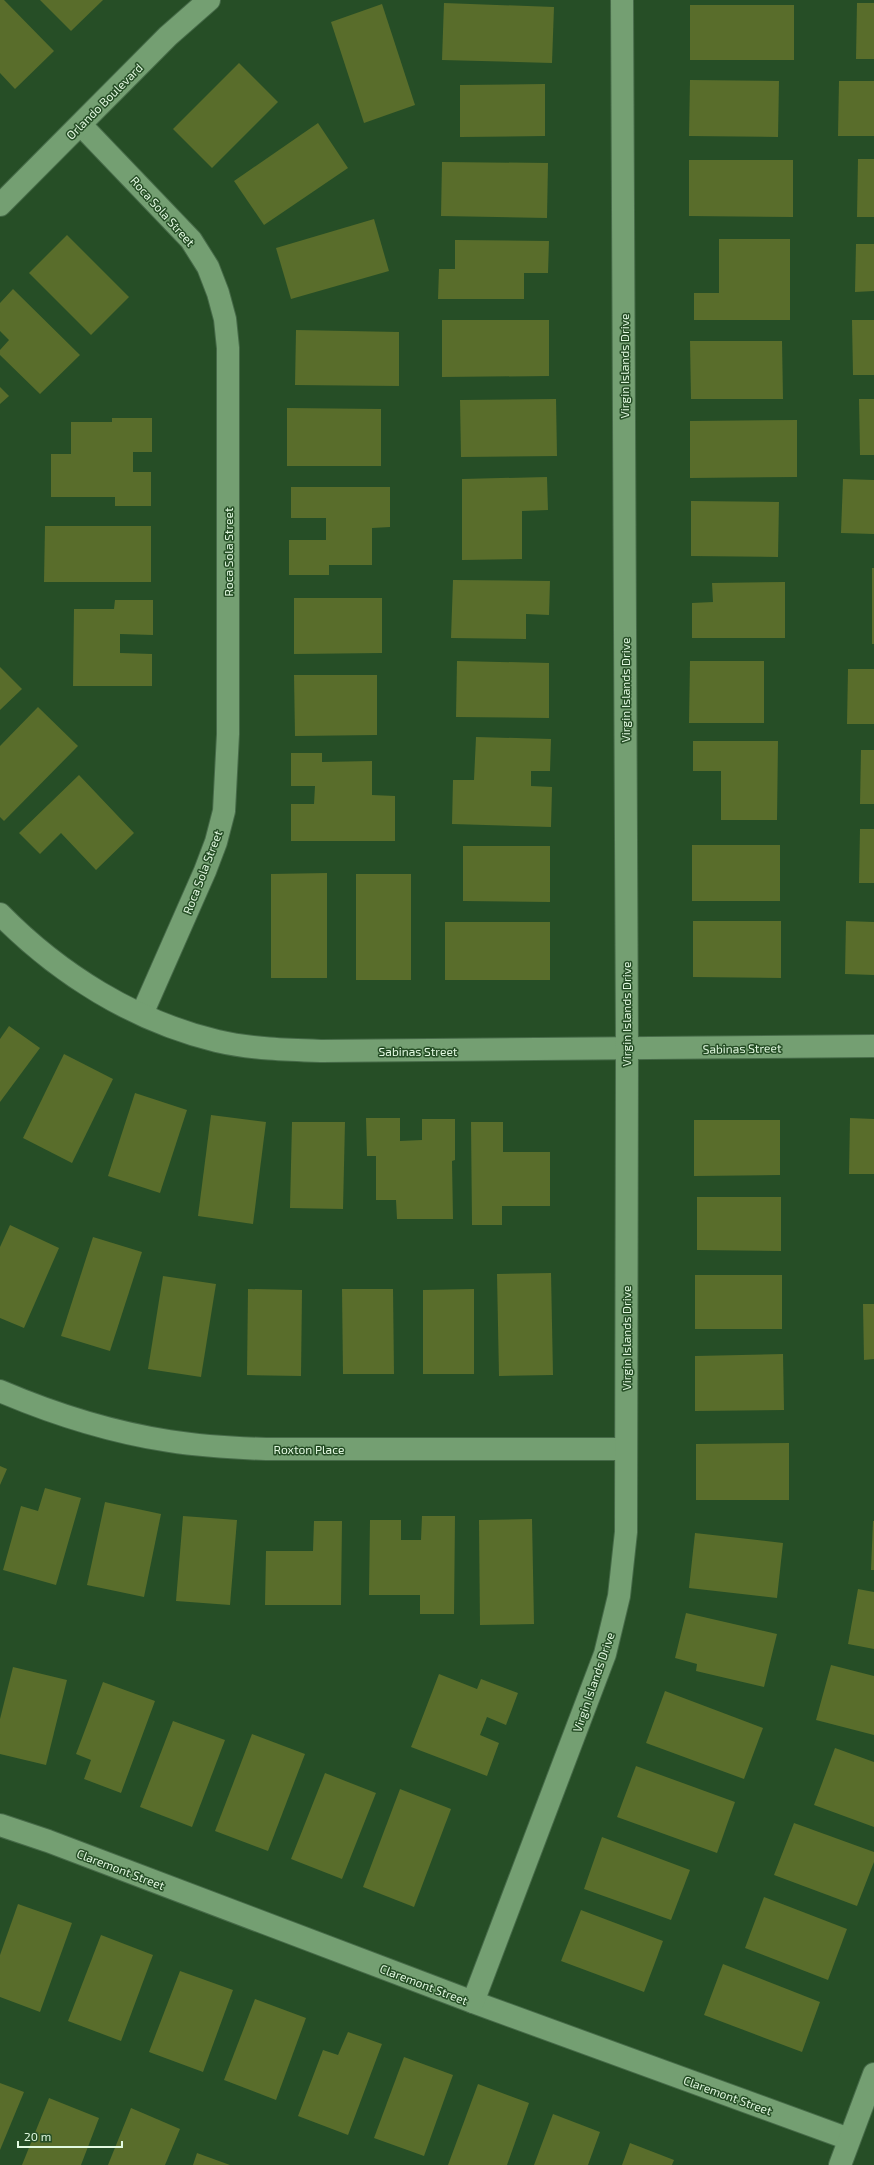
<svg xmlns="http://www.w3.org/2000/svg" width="874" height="2165" font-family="'Exo 2',sans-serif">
<rect width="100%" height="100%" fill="#264e26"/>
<g fill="#596d2b">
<polygon points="0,0 4,0 54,51 15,89 0,73"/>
<polygon points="40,0 103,0 71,31"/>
<polygon points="444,3 554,7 552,63 442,60"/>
<polygon points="857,3 874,3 874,59 856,59"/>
<polygon points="382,4 415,105 364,123 331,22"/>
<rect x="690" y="5" width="104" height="55"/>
<polygon points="239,63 278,102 212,168 173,129"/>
<polygon points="690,80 779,81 778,137 689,136"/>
<polygon points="839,81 874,81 874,136 838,136"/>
<polygon points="545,84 545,136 460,137 460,85"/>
<polygon points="318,123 348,168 264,225 234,181"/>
<polygon points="858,159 874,159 874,217 857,217"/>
<polygon points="689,160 793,160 793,217 689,216"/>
<polygon points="442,162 548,163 547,218 441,216"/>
<polygon points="374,219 389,271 291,299 276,248"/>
<polygon points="67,235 129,297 91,335 29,273"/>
<polygon points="719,239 790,239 790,320 694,320 694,293 719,293"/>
<polygon points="455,240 549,241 548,273 524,273 524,299 438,299 439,269 455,269"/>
<polygon points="856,244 874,244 874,291 855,292"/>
<polygon points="13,289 80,355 40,394 0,355 0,350 9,340 0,331 0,303"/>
<polygon points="442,320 549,320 549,376 442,377"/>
<polygon points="852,320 874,320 874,375 853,375"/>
<polygon points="296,330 399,332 399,386 295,385"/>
<polygon points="690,341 782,341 783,399 691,399"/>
<polygon points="0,387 9,396 0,404"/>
<polygon points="556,399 557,456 461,457 460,400"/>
<polygon points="859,399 874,399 874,455 860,455"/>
<polygon points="287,408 381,409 381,466 287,466"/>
<polygon points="112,418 152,418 152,452 133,452 133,472 151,472 151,506 115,506 115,497 51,497 51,454 71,454 71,422 112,422"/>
<polygon points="797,420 797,477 690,478 690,421"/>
<polygon points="547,477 548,510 522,511 522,559 462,560 462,479"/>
<polygon points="843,479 874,480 874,534 841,533"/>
<polygon points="291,487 390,487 390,527 372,528 372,565 329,565 329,575 289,575 289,540 326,540 326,518 291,518"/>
<polygon points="691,501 779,502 778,557 691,556"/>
<polygon points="45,526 151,526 151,582 44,582"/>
<rect x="872" y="568" width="2" height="76"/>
<polygon points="453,580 550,581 549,615 526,614 526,639 451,638"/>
<polygon points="785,582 785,638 692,638 692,603 713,602 712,583"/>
<polygon points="294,598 382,598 382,653 294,654"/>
<polygon points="115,600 153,600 153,635 120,634 120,653 152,654 152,686 73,686 74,609 114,609"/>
<polygon points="457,661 549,663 549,718 456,717"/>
<polygon points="690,661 764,661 764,723 689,723"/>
<polygon points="0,667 22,689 0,710"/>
<polygon points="848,669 874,669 874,724 847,724"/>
<polygon points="294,675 377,675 377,735 295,736"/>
<polygon points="38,707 78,746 4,821 0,817 0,746"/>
<polygon points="476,737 551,739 550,771 531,771 531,786 552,787 551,827 452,824 453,780 474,780"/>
<polygon points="693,741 778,741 777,820 721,820 721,771 693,771"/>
<polygon points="861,750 874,750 874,804 860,804"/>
<polygon points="291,753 322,753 322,762 372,761 372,795 395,796 395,841 291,841 291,804 314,804 315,786 291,786"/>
<polygon points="79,775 134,833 96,870 61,833 40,854 19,833"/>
<polygon points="860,829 874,829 874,883 859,883"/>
<rect x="692" y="845" width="88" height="56"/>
<polygon points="463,846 550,846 550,902 463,901"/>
<polygon points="327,873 327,978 271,978 271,874"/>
<rect x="356" y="874" width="55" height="106"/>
<polygon points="693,921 781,921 781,978 693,977"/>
<polygon points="846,921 874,922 874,975 845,974"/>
<rect x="445" y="922" width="105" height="58"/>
<polygon points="9,1026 40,1048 0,1102 0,1039"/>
<polygon points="64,1054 113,1079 72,1163 23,1138"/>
<polygon points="135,1093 187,1110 160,1193 108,1176"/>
<polygon points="211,1115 266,1122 253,1224 198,1216"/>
<polygon points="366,1118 400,1118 400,1141 422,1140 422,1119 455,1119 455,1160 452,1161 453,1219 397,1219 396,1200 376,1200 376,1156 367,1156"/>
<polygon points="850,1118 874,1119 874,1174 849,1174"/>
<polygon points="694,1120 780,1120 780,1175 694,1176"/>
<polygon points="292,1122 345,1122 343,1209 290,1208"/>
<polygon points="471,1122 503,1122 503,1152 550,1152 550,1206 502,1206 502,1225 472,1225"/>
<polygon points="697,1197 781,1197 781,1251 697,1250"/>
<polygon points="10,1225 59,1248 24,1328 0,1318 0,1247"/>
<polygon points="93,1237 142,1252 110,1351 61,1336"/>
<polygon points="551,1273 553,1375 499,1376 497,1274"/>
<rect x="695" y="1275" width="87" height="54"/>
<polygon points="163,1276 216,1284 201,1377 148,1369"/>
<polygon points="248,1289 302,1290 301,1376 247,1375"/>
<polygon points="342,1289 393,1289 394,1374 343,1374"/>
<polygon points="474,1289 474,1374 423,1374 423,1290"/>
<polygon points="863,1304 874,1304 874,1359 864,1360"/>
<polygon points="783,1354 784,1410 695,1411 695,1356"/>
<polygon points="789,1443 789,1500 696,1500 696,1444"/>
<polygon points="0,1466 7,1469 0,1485"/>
<polygon points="45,1488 81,1498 56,1585 3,1570 21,1506 38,1511"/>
<polygon points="105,1502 161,1514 144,1597 87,1585"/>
<polygon points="183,1516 237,1520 230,1605 176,1601"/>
<polygon points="422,1516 455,1516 454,1614 420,1614 420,1595 369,1595 370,1520 401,1520 401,1540 421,1540"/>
<polygon points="532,1519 534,1624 480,1625 479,1520"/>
<polygon points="314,1521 342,1521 341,1605 265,1605 266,1551 313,1551"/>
<polygon points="873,1521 874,1521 874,1570 871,1570"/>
<polygon points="695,1533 783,1543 777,1598 689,1588"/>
<polygon points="858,1589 874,1592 874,1649 848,1644"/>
<polygon points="686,1613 777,1634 764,1687 696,1671 697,1664 675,1658"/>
<polygon points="831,1665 874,1676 874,1735 816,1720"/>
<polygon points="13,1667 67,1680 46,1765 0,1754 0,1719"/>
<polygon points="439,1674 477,1689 481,1679 518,1693 506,1725 487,1717 480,1735 499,1743 487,1776 411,1747"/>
<polygon points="103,1682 155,1701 121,1793 84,1779 91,1760 76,1754"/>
<polygon points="665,1691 763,1728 744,1779 646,1743"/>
<polygon points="173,1721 225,1740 192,1827 140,1807"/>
<polygon points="252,1734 305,1754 268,1851 215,1831"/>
<polygon points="835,1748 874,1762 874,1827 814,1805"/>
<polygon points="636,1766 735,1802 717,1853 617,1817"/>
<polygon points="325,1773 376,1793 342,1879 291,1859"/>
<polygon points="400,1789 451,1809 414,1907 363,1887"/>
<polygon points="794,1823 874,1852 874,1862 857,1906 774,1875"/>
<polygon points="602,1837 690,1870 671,1920 584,1889"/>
<polygon points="764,1897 847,1929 828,1980 745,1948"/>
<polygon points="18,1904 72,1923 40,2012 0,1997 0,1955"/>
<polygon points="581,1910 663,1941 644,1992 561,1961"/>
<polygon points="101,1935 153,1955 121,2041 68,2021"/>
<polygon points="723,1964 820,2002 802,2052 704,2015"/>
<polygon points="180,1971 233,1990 203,2072 149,2052"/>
<polygon points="255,1999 306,2018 276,2100 224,2080"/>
<polygon points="348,2032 382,2044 348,2135 298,2116 323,2050 338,2055"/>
<polygon points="404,2057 453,2075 424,2156 374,2138"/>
<polygon points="0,2083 24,2092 0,2150"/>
<polygon points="478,2084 529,2103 507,2165 448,2165"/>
<polygon points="49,2098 99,2118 81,2165 22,2165"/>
<polygon points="131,2108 180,2129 165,2165 108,2165"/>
<polygon points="553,2114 600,2132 588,2165 534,2165"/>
<polygon points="630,2143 674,2160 672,2165 622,2165"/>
<polygon points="197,2153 230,2165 193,2165"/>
</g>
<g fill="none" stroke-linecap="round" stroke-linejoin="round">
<defs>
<g id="street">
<polyline points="81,125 191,240 208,267 218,293 225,319 228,348 228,734 224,811 216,842 205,871 142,1014"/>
<polyline points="0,205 168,36 209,0"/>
<path d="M0 914C59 974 134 1021 217 1041 251 1049 288 1050 322 1051L874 1046"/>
<path d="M0 1391C54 1414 111 1432 169 1441 201 1446 234 1448 266 1449H626"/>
<polyline points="0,1825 48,1841 473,2002 849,2139"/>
<polyline points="473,2002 605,1654 619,1596 626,1532 627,1049 622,0"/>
<polyline points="840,2165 874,2074"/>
</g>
</defs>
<use href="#street" stroke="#466a48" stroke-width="24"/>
<use href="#street" stroke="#749f72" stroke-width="22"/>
</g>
<g text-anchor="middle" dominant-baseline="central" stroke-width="3" stroke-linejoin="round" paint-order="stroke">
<g font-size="12" fill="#e2f9e1" stroke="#264e26">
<text transform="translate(104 101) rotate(-45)">Orlando Boulevard</text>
<text transform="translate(163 211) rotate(48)">Roca Sola Street</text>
<text transform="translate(624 366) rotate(-90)">Virgin Islands Drive</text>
<text transform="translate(228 552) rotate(-90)">Roca Sola Street</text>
<text transform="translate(625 690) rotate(-90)">Virgin Islands Drive</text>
<text transform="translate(202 872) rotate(-69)">Roca Sola Street</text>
<text transform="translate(626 1014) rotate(-90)">Virgin Islands Drive</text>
<text transform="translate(742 1048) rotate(-1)">Sabinas Street</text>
<text x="418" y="1051">Sabinas Street</text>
<text transform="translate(626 1338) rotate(-90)">Virgin Islands Drive</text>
<text x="309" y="1449">Roxton Place</text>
<text transform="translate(593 1682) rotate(-71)">Virgin Islands Drive</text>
<text transform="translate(121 1869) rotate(21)">Claremont Street</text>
<text transform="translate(424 1984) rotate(21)">Claremont Street</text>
<text transform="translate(728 2095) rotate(20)">Claremont Street</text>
</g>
</g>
<path d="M18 2141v6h104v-6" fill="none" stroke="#e2f9e1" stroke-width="2"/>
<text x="24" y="2141" font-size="12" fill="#e2f9e1" stroke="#264e26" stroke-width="3" paint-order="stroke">20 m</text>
</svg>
